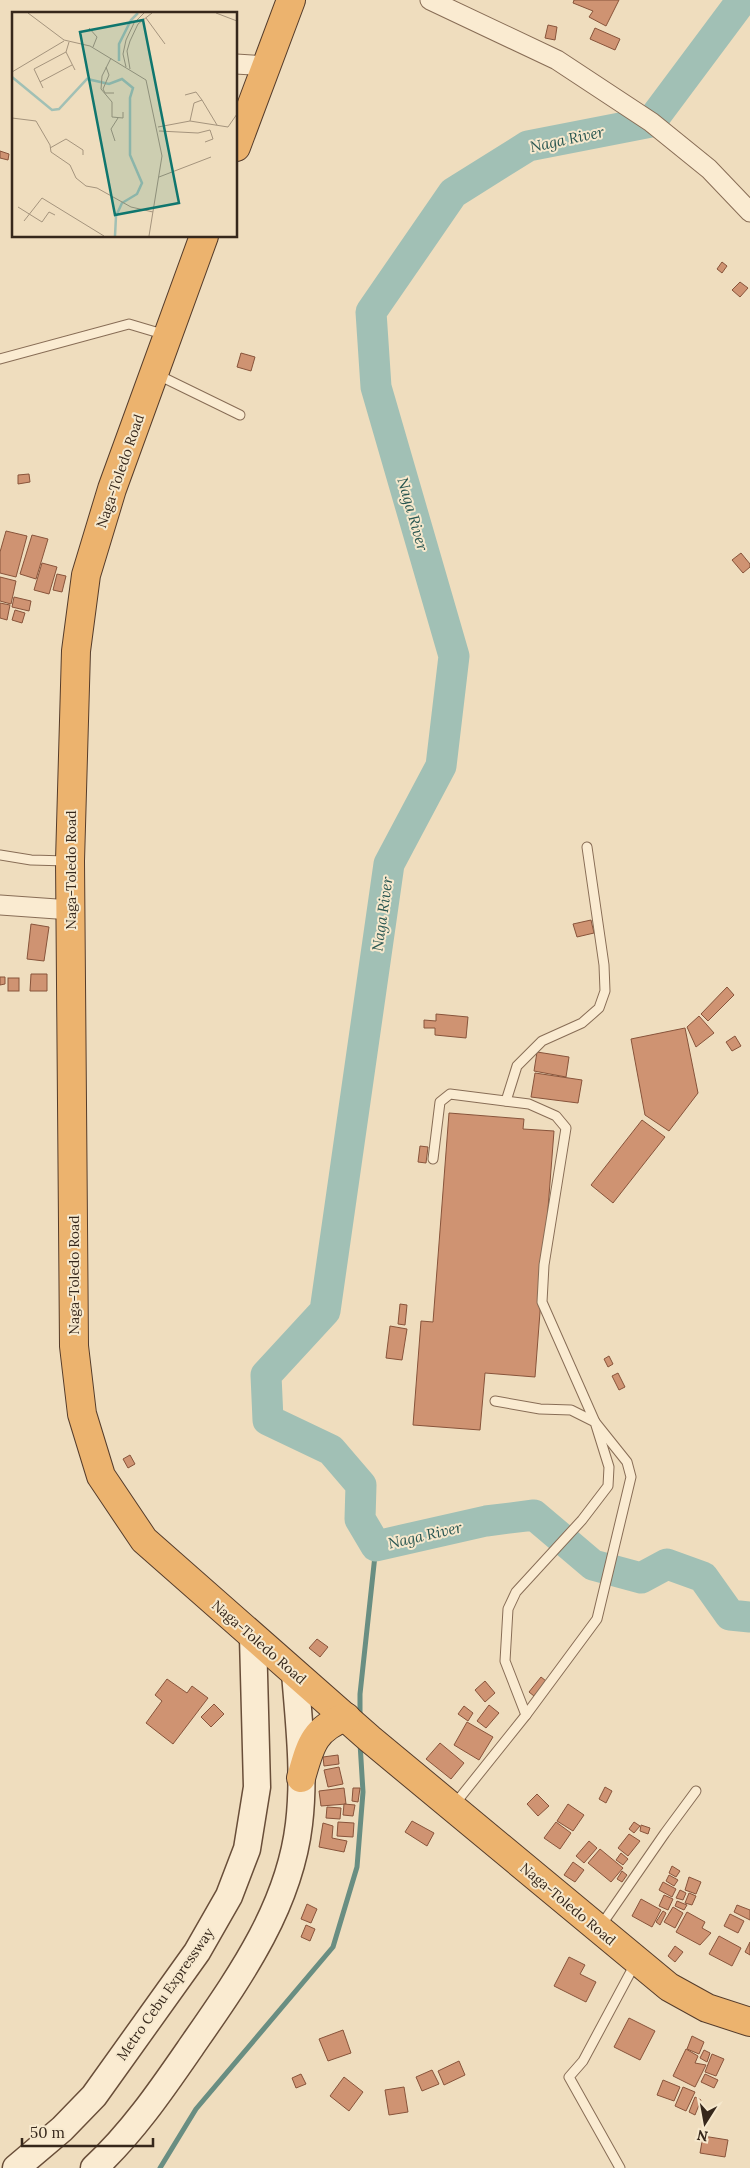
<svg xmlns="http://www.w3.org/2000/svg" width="750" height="2168" font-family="Lora,serif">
<rect width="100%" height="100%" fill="#efddbe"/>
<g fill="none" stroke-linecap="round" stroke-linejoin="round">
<g stroke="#698e82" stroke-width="5">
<polyline points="360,1717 360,1694 376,1546"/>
<polyline points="160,2168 196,2109 333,1947 357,1867 363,1792 360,1743"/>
</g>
<polyline stroke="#a1c0b5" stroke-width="31" points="742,0 651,122 528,146 453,193 371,312 376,387 454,656 441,766 389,864 325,1311 266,1375 268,1420 331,1450 361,1485 360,1519 376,1546 486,1521 534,1515 593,1565 641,1578 667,1564 703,1577 730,1615 750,1617"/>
</g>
<g fill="#cf9372" stroke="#88543b">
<polygon points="574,0 619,0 606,26 589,17 593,11 573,3"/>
<polygon points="548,25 557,27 555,40 545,38"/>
<polygon points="595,28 620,39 615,50 590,39"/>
<polygon points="0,151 9,154 8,160 0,158"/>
<polygon points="722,262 727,266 722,273 717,269"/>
<polygon points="740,282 748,288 740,297 732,290"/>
<polygon points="241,353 255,357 251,371 237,367"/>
<polygon points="29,474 30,482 18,484 18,475"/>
<polygon points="6,531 27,536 16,577 0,573 0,552"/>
<polygon points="32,535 48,539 36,579 20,574"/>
<polygon points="741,553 750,564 750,567 743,573 732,560"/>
<polygon points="42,563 57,567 49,594 34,590"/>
<polygon points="57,574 66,576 62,592 53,590"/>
<polygon points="0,577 16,581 11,604 0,601"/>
<polygon points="14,597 31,601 29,611 12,607"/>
<polygon points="0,603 10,605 7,620 0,618"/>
<polygon points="15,610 25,613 22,623 12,620"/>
<polygon points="591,920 594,933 577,937 573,924"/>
<polygon points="31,924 49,927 44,961 27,959"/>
<polygon points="31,974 47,974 47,991 30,991"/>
<polygon points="0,977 5,977 5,984 0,985"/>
<rect x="8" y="978" width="11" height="13"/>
<polygon points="727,987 734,995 708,1021 701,1014"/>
<polygon points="436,1014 468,1017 466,1038 435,1035 435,1028 424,1028 424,1020 436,1021"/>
<polygon points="699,1016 714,1033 696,1047 687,1027"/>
<polygon points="685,1028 698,1093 669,1131 645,1115 631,1039"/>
<polygon points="735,1036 741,1046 732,1051 726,1042"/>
<polygon points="537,1052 569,1057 566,1077 534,1071"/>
<polygon points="535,1073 582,1080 578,1103 531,1097"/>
<polygon points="449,1113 524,1119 523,1129 554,1131 535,1377 485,1373 480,1430 413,1425 421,1321 433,1322"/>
<polygon points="642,1120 665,1137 613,1203 591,1185"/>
<polygon points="420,1146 428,1147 426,1163 418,1162"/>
<polygon points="400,1304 407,1305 405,1325 398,1324"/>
<polygon points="390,1326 407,1329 402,1360 386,1358"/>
<polygon points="609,1356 613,1364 608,1367 604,1359"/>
<polygon points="618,1373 625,1387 619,1390 612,1376"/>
<polygon points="130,1455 135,1464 128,1468 123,1459"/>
<polygon points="317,1639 328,1647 320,1657 309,1648"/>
<polygon points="541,1677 546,1681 534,1696 529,1692"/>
<polygon points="167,1679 187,1693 192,1686 208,1698 173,1744 146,1723 162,1701 155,1695"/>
<polygon points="485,1681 495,1693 485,1702 475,1690"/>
<polygon points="214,1704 224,1714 211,1727 201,1717"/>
<polygon points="489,1705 499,1713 486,1728 477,1721"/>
<polygon points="464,1706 473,1713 468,1721 458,1714"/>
<polygon points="467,1722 493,1737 479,1760 454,1745"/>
<polygon points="440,1743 464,1763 451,1779 426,1759"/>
<polygon points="338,1755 339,1764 324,1766 323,1757"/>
<polygon points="339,1767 343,1784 328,1787 324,1770"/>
<polygon points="605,1787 612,1791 606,1803 599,1799"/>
<polygon points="344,1788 346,1804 321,1806 319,1791"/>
<polygon points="353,1788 360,1788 358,1802 352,1801"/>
<polygon points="537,1794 549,1806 538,1816 527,1804"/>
<polygon points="344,1804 355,1805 353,1816 343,1815"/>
<polygon points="568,1804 584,1815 573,1831 557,1821"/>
<polygon points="327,1807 341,1808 340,1819 326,1818"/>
<polygon points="412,1821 434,1833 427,1846 405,1832"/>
<polygon points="338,1822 354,1823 353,1837 337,1836"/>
<polygon points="556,1822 571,1833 560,1849 544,1838"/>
<polygon points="634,1822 640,1826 634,1833 629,1829"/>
<polygon points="323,1823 333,1826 332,1838 347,1841 344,1852 319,1847"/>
<polygon points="641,1825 650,1828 648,1834 640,1831"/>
<polygon points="629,1834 640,1841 628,1856 618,1848"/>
<polygon points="589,1841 597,1848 584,1863 576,1856"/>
<polygon points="600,1849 623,1868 611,1882 588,1863"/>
<polygon points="621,1853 628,1859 623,1865 616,1860"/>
<polygon points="573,1862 584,1870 575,1882 564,1875"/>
<polygon points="672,1866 680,1871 676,1877 669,1873"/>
<polygon points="622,1871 627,1875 622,1882 617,1879"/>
<polygon points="669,1875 678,1880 674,1886 666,1881"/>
<polygon points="689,1877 701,1882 696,1894 685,1890"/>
<polygon points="663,1882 676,1889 672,1897 659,1890"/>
<polygon points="680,1890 686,1893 683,1900 676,1898"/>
<polygon points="689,1893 696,1896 692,1905 685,1903"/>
<polygon points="664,1895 673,1899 668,1910 659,1906"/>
<polygon points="641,1899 661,1910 652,1927 632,1916"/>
<polygon points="677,1901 687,1905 684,1910 675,1906"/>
<polygon points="307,1904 317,1909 311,1923 301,1919"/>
<polygon points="737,1905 750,1910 750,1920 734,1912"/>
<polygon points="673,1907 683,1913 675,1928 664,1922"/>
<polygon points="663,1911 666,1913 660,1925 656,1922"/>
<polygon points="687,1912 705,1922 702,1928 711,1933 700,1945 676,1932"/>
<polygon points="730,1914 744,1921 738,1933 724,1926"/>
<polygon points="306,1925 315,1929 310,1941 301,1937"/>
<polygon points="719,1936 741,1948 732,1966 709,1954"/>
<polygon points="750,1942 750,1955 745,1952"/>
<polygon points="675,1946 683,1952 675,1962 668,1956"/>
<polygon points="569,1957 585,1965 580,1974 596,1982 586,2002 554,1986"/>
<polygon points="629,2018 655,2031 640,2060 614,2047"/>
<polygon points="343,2030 351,2053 328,2061 319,2039"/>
<polygon points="692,2036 704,2042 699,2054 687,2049"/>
<polygon points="686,2049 698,2056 695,2063 706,2065 695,2087 673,2076"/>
<polygon points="704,2050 710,2053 707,2062 700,2058"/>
<polygon points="712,2054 724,2059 716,2076 705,2072"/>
<polygon points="459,2061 465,2075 444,2085 438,2071"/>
<polygon points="432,2070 439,2084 422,2091 416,2077"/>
<polygon points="301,2074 306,2084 296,2088 292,2078"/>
<polygon points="705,2074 718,2080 714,2088 701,2082"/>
<polygon points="344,2077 363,2092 349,2111 330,2096"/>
<polygon points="663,2080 680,2087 674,2101 657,2095"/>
<polygon points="404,2087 408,2112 389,2115 385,2090"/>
<polygon points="683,2087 695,2092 686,2111 675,2106"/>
<polygon points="695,2097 701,2100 695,2115 689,2112"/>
<polygon points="703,2136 728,2140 725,2157 700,2153"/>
</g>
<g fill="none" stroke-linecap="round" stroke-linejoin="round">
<defs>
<g id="service">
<polyline points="0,359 129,324 166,335"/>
<polyline points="156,374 240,415"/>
<polyline points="0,855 31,860 67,861"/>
<polyline points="506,1101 517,1066 542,1041 582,1023 599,1008 605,991 604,965 587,847"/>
<polyline points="433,1159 440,1102 450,1094 529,1104 556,1116 566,1128 544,1265 542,1302 595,1422 627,1462 631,1477 597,1619 526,1715 454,1805"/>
<polyline points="495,1401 540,1409 571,1410 595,1422 609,1467 608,1486 582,1520 516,1592 508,1609 505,1661 526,1715"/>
<polyline points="600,1927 665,1833 696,1791"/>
<polyline points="620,2168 569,2077 583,2061 636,1962"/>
</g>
<g id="minor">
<polyline points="430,0 557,60 651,122 709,169 750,212"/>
<polyline points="236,64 266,66"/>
<polyline points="0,905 71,910"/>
</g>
<g id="secondary">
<polyline points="16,2168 62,2129 94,2096 197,1952 229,1896 247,1849 257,1787 253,1637"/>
<path d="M94 2168C132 2133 162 2089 191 2047 238 1979 289 1909 299 1824 305 1774 299 1723 295 1673"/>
</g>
<g id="trunk">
<polyline points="236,147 291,0"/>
<polyline points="204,236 112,489 86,575 76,651 70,861 74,1346 82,1414 101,1476 144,1540 370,1739 669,1987 707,2008 750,2022"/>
<path d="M301 1778C310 1747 313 1729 346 1717"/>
</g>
</defs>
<use href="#service" stroke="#886d56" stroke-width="11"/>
<use href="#minor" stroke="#886d56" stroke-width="21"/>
<use href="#secondary" stroke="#694e39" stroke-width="29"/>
<use href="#trunk" stroke="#553c2b" stroke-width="30"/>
<use href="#service" stroke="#faebd1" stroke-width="9"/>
<use href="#minor" stroke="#faebd1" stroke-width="19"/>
<use href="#secondary" stroke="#faebd1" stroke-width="26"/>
<use href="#trunk" stroke="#ecb36e" stroke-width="28"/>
</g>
<g text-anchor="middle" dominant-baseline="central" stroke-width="4" stroke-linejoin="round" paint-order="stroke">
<g font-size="14" fill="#36271b" stroke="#f6e8cd">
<text transform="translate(120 471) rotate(-71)">Naga-Toledo Road</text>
<text transform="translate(71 870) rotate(-90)">Naga-Toledo Road</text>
<text transform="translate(74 1275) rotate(-90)">Naga-Toledo Road</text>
<text transform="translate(259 1642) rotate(41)">Naga-Toledo Road</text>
<text transform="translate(568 1904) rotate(40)">Naga-Toledo Road</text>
<text transform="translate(165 1994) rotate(-55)">Metro Cebu Expressway</text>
</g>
<g font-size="15" font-style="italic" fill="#2a5751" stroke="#f6e8cd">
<text transform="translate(567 139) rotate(-12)">Naga River</text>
<text transform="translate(413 514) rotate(74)">Naga River</text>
<text transform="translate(382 914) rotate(-82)">Naga River</text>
<text transform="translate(425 1535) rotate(-13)">Naga River</text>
</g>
</g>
<g transform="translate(12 12)">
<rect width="225" height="225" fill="#efddbe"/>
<path fill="none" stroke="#a1c0b5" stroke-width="2.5" d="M107 49V32L119 8 126 1M0 65 40 98 47 97 75 67 97 72 110 67 121 76 118 86V143L130 171 125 182 110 191 104 204 103 224"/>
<path fill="none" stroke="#a5947d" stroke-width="1" d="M16 1 52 28 78 34 134 68 150 144 137 224M204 1 225 9M134 6 153 32M77 16 85 25 81 35M54 40 63 58M99 46 90 64 89 77 100 90V105L111 106V100M94 55 97 63 91 77 93 81H102M114 55 111 42 114 28 122 11 132 1M118 57 115 39 118 29 126 12 140 1M0 60 52 29M28 70 60 53M31 76 22 57 54 40 57 30M173 83 184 80 190 88 182 91 178 109M190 88 205 113M0 106 24 109 38 133 39 140 58 153 64 166 74 174 85 176 119 195 141 200M146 115 178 109 216 115 225 102M147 119 186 121 198 118 201 127 193 130M103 129 99 117 106 106M38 136 54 127 71 138V143M147 165 199 145M6 195 30 210 37 200 43 203M12 209 30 186 92 224"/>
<path fill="#0f766e" fill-opacity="0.15" stroke="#0f766e" stroke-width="2.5" d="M131 8 167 191 103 203 68 20Z"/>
<rect width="225" height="225" fill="none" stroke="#36271b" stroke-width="2.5"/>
</g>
<g transform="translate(705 2123) rotate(191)" stroke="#f6e8cd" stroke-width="4" paint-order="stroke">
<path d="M0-4L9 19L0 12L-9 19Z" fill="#36271b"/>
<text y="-8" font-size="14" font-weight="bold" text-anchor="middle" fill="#36271b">N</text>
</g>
<path d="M22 2138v8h131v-8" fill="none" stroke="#36271b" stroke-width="2.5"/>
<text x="30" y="2138" font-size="15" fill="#36271b" stroke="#f6e8cd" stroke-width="4" paint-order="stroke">50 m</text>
</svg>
